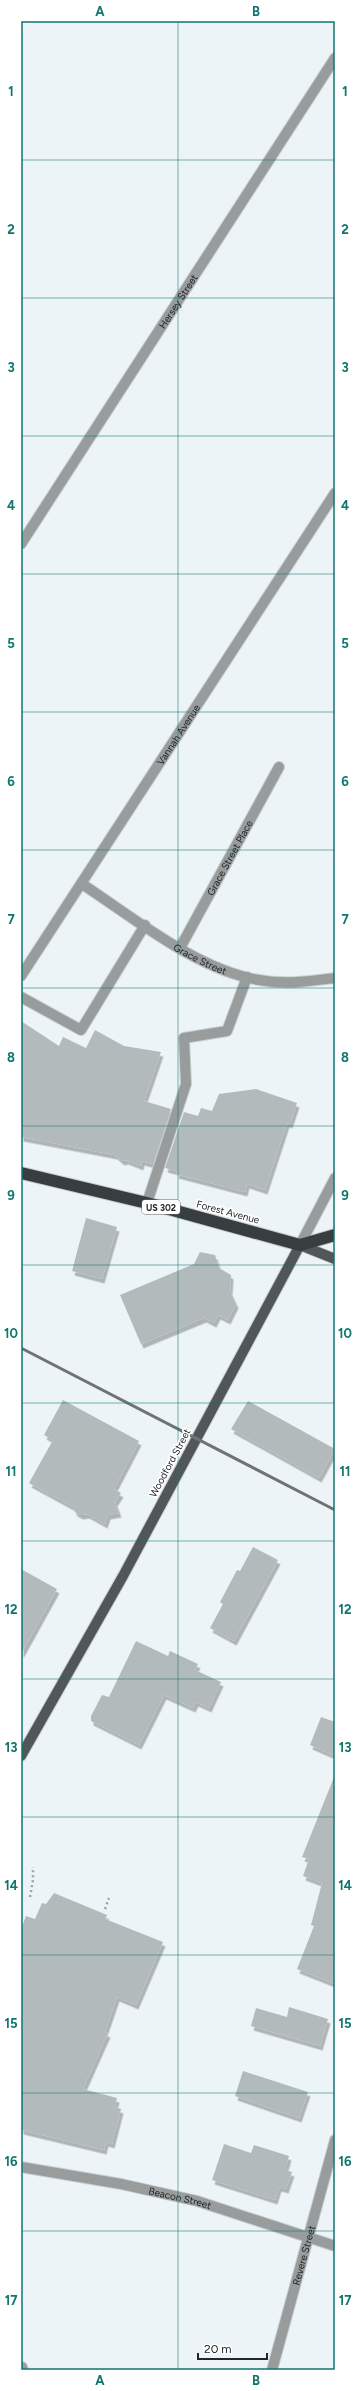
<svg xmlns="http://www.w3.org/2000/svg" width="356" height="2391" font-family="Figtree,sans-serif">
<defs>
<filter id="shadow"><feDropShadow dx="2.5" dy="4.5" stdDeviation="0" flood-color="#0004"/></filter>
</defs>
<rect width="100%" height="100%" fill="#edf4f7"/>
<g fill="#b3babc" filter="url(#shadow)">
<polygon points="21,1021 59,1046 63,1037 86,1048 95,1030 124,1046 161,1052 144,1101 171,1109 153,1164 142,1161 141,1166 126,1160 122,1161 115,1155 21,1137"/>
<polygon points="256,1089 297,1103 290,1124 287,1123 265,1190 247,1184 245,1192 176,1174 177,1171 165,1168 184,1112 198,1116 201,1108 212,1111 219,1094"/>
<polygon points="86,1218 117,1227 102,1279 72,1271"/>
<polygon points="200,1252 215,1255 219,1268 231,1275 230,1291 236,1304 228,1320 218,1315 214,1323 204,1318 141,1344 120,1295 194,1264"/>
<polygon points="63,1400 139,1441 114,1489 121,1493 115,1502 119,1513 108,1515 105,1524 87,1514 81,1515 75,1512 73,1507 29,1483 53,1440 44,1435"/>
<polygon points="248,1401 335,1449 319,1478 231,1429"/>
<polygon points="253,1547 278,1560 234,1641 210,1628 223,1604 220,1602 237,1570 240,1571"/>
<polygon points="21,1569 57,1589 21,1654"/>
<polygon points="136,1641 168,1656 170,1651 198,1664 195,1670 221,1682 209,1708 196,1702 193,1708 164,1695 139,1745 91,1721 91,1716 102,1695 109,1697"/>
<polygon points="321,1717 335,1722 335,1756 310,1745"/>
<polygon points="334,1777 335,1777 335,1984 297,1969 314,1926 311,1925 322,1883 303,1876 309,1859 302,1857"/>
<polygon points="54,1893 107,1915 105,1919 163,1942 136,2005 117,1997 105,2032 108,2033 83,2089 117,2098 115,2107 121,2109 112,2144 106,2142 104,2150 21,2130 21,1929 26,1916 35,1919 42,1903 46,1904"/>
<polygon points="289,2007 328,2019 320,2046 251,2026 256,2008 287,2017"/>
<polygon points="243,2071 308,2092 299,2118 235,2096"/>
<polygon points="224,2144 251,2153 254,2145 289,2156 285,2170 292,2172 286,2189 279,2187 275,2200 212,2180"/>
</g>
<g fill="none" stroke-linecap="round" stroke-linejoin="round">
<defs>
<g id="minor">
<path id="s1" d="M21 544 335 58"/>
<path id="s2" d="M82 884C134 918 197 970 259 980 285 985 310 981 335 978"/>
<path id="s3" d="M180 948 279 767"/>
<path id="s4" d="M21 976 335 493"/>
<polyline points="21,997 81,1030 145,925"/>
<polyline points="147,1203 186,1084 184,1038 227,1031 247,977"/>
<polyline points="300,1245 335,1178"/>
<path id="s5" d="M21 2167 121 2184 197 2201 335 2246"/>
<polyline points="22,2367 23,2370"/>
<path id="s6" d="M272 2370 335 2140"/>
</g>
<polyline id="major" points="21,1756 123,1576 300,1245 335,1259"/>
<polyline id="highway" points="21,1173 147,1203 300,1245 335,1235"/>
</defs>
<use href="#minor" stroke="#c9cfd2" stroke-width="12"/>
<use href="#major" stroke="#c9cfd2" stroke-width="12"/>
<use href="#highway" stroke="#c9cfd2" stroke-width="14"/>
<g stroke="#9ca2a4" stroke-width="2.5" stroke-dasharray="2 3" stroke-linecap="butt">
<polyline points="30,1897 33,1880 33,1867"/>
<polyline points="105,1909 109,1898"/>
</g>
<use href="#minor" stroke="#999c9d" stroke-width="10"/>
<use href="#major" stroke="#515758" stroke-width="10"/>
<use href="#highway" stroke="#383e40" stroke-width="12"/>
<polyline stroke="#6f7375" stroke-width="3" points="21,1348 335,1510"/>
</g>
<path fill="none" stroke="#0f766e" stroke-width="1" stroke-opacity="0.55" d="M178 21V2370M21 160H335M21 298H335M21 436H335M21 574H335M21 712H335M21 850H335M21 988H335M21 1126H335M21 1265H335M21 1403H335M21 1541H335M21 1679H335M21 1817H335M21 1955H335M21 2093H335M21 2231H335"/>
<g text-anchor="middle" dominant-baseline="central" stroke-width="3.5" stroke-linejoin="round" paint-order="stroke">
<rect fill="#fff" stroke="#656768" stroke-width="1" x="142" y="1200" width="38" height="14" rx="3"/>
<g font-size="9" font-weight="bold" fill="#232627">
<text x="161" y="1207">US 302</text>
</g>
<g font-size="10" fill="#232627" stroke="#fff">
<text stroke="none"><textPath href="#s1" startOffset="289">Hersey Street</textPath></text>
<text stroke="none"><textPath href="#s4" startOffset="288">Vannah Avenue</textPath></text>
<text stroke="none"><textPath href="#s3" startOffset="103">Grace Street Place</textPath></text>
<text stroke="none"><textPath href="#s2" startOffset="140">Grace Street</textPath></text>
<text transform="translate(228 1212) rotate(15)">Forest Avenue</text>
<text transform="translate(170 1463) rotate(-62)">Woodford Street</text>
<text stroke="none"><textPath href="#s5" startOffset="162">Beacon Street</textPath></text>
<text stroke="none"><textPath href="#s6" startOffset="119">Revere Street</textPath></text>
</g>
</g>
<rect width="356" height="2391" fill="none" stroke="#ffffff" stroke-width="44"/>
<path d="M198 2353v6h69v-6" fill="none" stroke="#232627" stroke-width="2"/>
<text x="204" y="2353" font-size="12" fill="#232627" stroke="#ffffff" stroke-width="3" paint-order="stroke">20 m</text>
<rect x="22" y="22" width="312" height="2347" fill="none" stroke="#0f766e" stroke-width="1.5"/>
<g font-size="13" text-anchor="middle" font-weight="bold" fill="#0f766e">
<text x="100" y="16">A</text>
<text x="256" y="16">B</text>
<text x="11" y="96">1</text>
<text x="345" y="96">1</text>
<text x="11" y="234">2</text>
<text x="345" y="234">2</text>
<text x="11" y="372">3</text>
<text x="345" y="372">3</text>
<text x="11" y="510">4</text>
<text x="345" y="510">4</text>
<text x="11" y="648">5</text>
<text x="345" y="648">5</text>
<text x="11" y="786">6</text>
<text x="345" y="786">6</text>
<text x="11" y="924">7</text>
<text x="345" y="924">7</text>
<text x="11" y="1062">8</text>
<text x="345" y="1062">8</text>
<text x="11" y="1200">9</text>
<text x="345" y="1200">9</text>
<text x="11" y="1338">10</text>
<text x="345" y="1338">10</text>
<text x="11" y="1476">11</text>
<text x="345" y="1476">11</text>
<text x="11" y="1614">12</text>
<text x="345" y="1614">12</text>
<text x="11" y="1752">13</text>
<text x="345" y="1752">13</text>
<text x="11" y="1890">14</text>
<text x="345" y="1890">14</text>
<text x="11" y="2028">15</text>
<text x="345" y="2028">15</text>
<text x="11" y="2166">16</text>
<text x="345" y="2166">16</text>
<text x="11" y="2305">17</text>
<text x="345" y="2305">17</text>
<text x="100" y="2385">A</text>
<text x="256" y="2385">B</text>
</g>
</svg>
